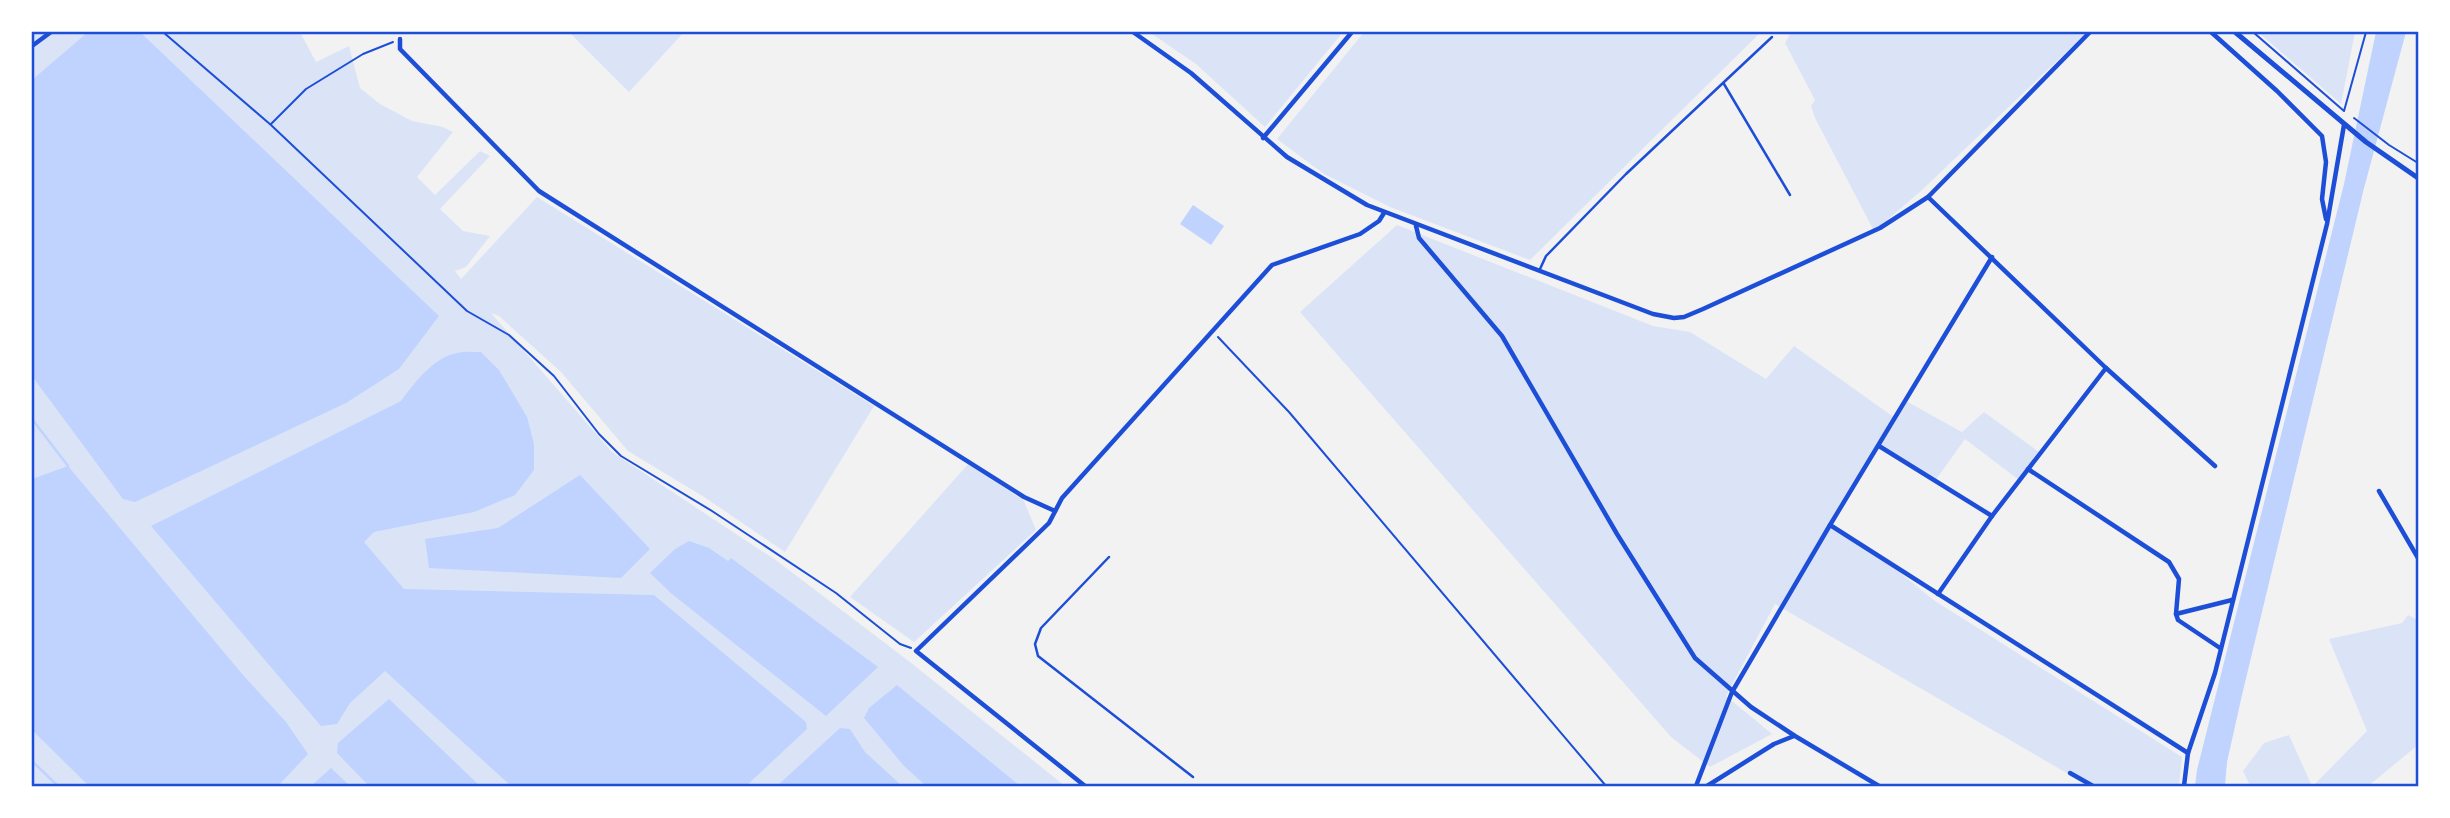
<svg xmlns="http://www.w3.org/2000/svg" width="2450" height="818" font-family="'DejaVu Sans',sans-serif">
<rect width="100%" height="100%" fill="#f2f2f2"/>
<g fill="#dbe4f7">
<polygon points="32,32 300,32 316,62 349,46 360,88 380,104 412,121 443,127 453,132 417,177 435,195 480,151 490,156 440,209 463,231 490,236 466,267 455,271 461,279 537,197 874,406 785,552 704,497 628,451 561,372 499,316 491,313 612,452 777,561 910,662 1065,786 32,786"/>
<polygon points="569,32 684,32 629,92"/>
<polygon points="1149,32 1343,32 1265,127 1196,64"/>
<polygon points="1364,32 1761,32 1530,260 1390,207 1324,174 1277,139"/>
<polygon points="1791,32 2087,32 1921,191 1874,231 1815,118 1811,106 1815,100 1785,43"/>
<polygon points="2258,32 2355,32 2341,104"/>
<polygon points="1397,225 1653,326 1690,332 1766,379 1794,346 1895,418 1906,401 1962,432 1984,412 2039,452 2019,480 1965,439 1935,481 1879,446 1826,526 1888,563 1935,601 2182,757 2179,786 2089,786 1775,604 1726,696 1772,734 1710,767 1671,737 1300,312"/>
<polygon points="969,463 1024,501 1036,530 914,642 850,597"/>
<polygon points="2408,615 2418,620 2418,745 2368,786 2313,786 2367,731 2329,639 2402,623"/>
<polygon points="2289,735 2312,786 2250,786 2243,771 2264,743"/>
</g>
<g fill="#bfd3fe">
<polygon points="88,32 140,32 439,316 399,369 346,403 135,502 123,499 32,376 32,80"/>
<polygon points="2376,32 2406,32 2364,188 2242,695 2227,762 2225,786 2195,786 2197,770 2344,184"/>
<polygon points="1193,205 1224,226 1211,245 1180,224"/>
<path d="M481 352 499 370 527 417 534 444V470L515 495 474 512 374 532 364 542 404 589 654 595 806 722 807 729 746 786H511L385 671 350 703 337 724 321 726 151 526 401 401C414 383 434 357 457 353 464 351 473 352 481 352Z"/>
<polygon points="68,466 243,675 286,722 308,754 278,786 89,786 32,730 32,479"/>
<polygon points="580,475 650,549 621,578 429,568 425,539 498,528"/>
<polygon points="689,541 709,548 728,561 731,558 878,667 826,716 672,594 650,573 675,549"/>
<polygon points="897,685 1020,786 926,786 904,766 864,718 869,708"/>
<polygon points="389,699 480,786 369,786 337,753 338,743"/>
<polygon points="840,728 850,729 865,752 902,786 777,786"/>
<polygon points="331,768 350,786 311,786"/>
</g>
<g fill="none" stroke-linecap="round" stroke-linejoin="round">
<g stroke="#bfd3fe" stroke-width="2.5">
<polyline points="32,419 68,466"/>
<polyline points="32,761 58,786"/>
</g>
<g stroke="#1d4ed8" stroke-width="2">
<polyline points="163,32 271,125 467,311 509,335 554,376 599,434 621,456 712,511 836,593 900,644 911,648"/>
<polyline points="2253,32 2344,111 2366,32"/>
<polyline points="2354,118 2389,145 2418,163"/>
<polyline points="271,124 306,89 363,54 393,42"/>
<polyline points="1218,337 1289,412 1606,786"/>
</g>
<g stroke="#1d4ed8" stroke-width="2.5">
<polyline points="1724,84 1790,195"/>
<polyline points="1540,269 1546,256 1626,174 1772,37"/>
<polyline points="1109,557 1041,628 1035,644 1038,656 1193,777"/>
</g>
<g stroke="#1d4ed8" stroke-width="4.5">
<polyline points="1133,32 1191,73 1287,157 1367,205 1653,314 1674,318 1684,317 1703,309 1880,228 1928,197 2090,32"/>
<polyline points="2211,32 2277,91 2322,136 2326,162 2322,199 2326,219"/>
<polyline points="400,39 400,49 539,191 1024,497 1055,511"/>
<polyline points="32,46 51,32"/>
<polyline points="1263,138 1352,32"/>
<polyline points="1928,197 2106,368 2215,466"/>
<polyline points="1416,226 1419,238 1502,336 1617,534 1695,658 1751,707 1795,736 1879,786"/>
<polyline points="1879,446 1992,516"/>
<polyline points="2028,469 2169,562 2179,579 2176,614 2178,620 2220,648"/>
<polyline points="2379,491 2418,558"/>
<polyline points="1830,525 2188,753"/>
<polyline points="1938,594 1992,516 2106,368"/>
<polyline points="2176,614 2232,600"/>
<polyline points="2070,773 2093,786"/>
<polyline points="1085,786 916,651 1049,523 1062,498 1272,265 1360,234 1379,221 1384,213"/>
<polyline points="1696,786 1732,692 1830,525 1992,257"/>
<polyline points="1707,786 1774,744 1794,736"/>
<polyline points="2184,786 2188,753 2215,673 2327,224 2344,125"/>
</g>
<polyline stroke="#1d4ed8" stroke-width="5" points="2235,32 2366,142 2418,178"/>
</g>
<rect width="2450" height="818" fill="none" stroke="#ffffff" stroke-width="66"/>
<rect x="33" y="33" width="2384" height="752" fill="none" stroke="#1d4ed8" stroke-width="2.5"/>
</svg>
